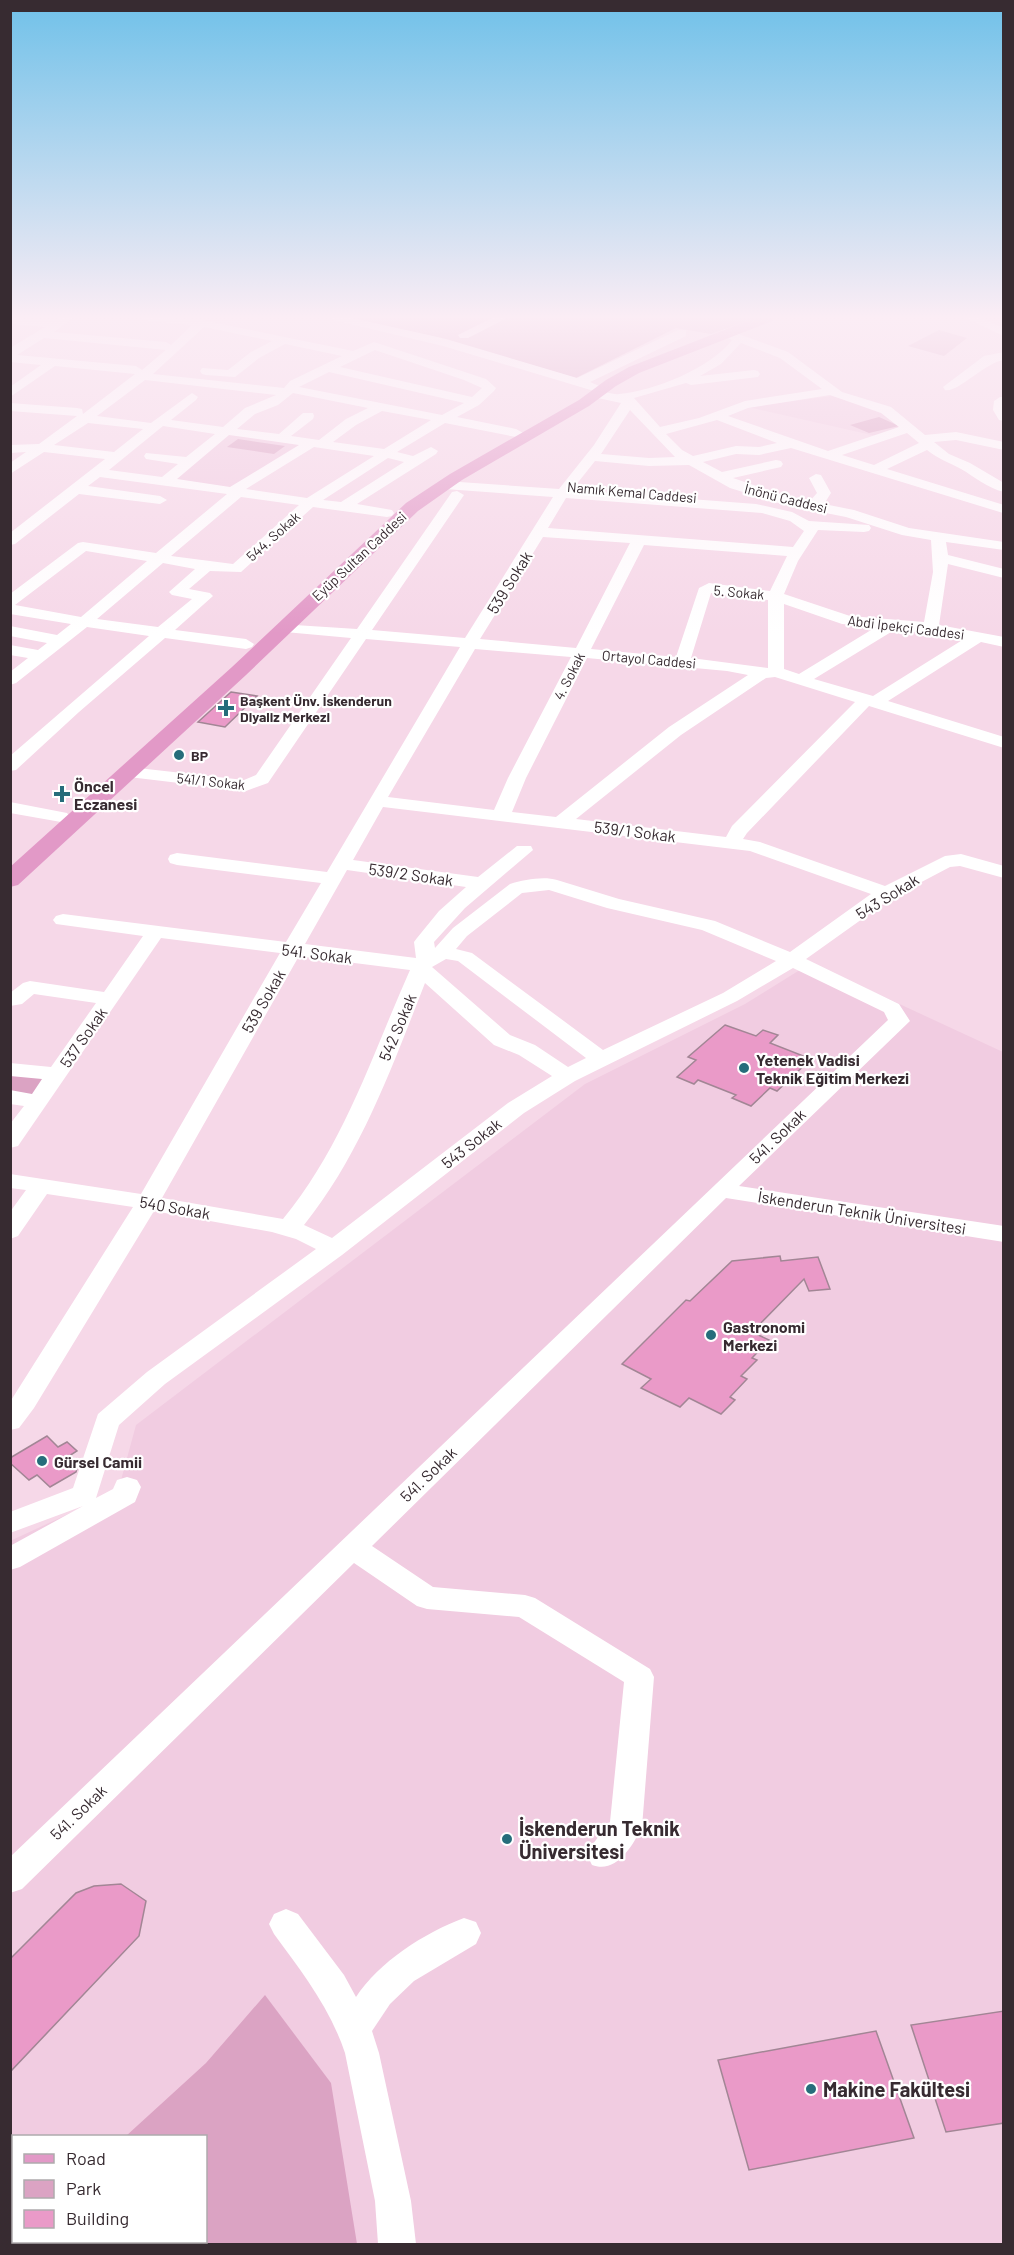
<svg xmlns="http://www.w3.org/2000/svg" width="1014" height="2255" font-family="Barlow,sans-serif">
<rect width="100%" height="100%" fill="#f6d8e8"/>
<g fill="#f1cce1" fill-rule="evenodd">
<polygon points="832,396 879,411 906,428 876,436 748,407"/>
<polygon points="228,431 312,443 233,491 165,482"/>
<path d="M811 963 1003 1052V2244H11L10 1541 118 1491 136 1425 585 1084 745 1004ZM14 2136H206V2242H14Z"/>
</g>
<g fill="#dba3c3">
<polygon points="351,318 756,318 711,334 676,328 576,378 436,337"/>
<polygon points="939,330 967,338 944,356 908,346"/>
<polygon points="879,417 899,426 869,433 850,425"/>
<polygon points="238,439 285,446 274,454 227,447"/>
<polygon points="10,1072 47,1076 32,1097 11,1094"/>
<polygon points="265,1995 331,2083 357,2244 11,2244 11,2239 13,2236 14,2242 206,2242 206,2136 126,2136 206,2063"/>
</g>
<g fill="#ea9ac8" stroke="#a28695" stroke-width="1.5">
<polygon points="231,692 257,696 225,727 198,722"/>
<polygon points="725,1025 756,1036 763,1030 778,1035 770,1043 811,1059 777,1091 770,1088 751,1106 732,1098 736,1095 698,1080 694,1084 677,1077 696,1060 688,1057"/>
<polygon points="780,1256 781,1261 818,1257 830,1289 809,1291 804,1279 752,1332 769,1340 752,1358 757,1360 741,1376 747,1379 730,1397 735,1400 721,1414 689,1398 680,1407 641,1388 651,1379 622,1364 686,1300 690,1301 732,1261"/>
<polygon points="47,1436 58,1447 67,1442 77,1451 69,1456 78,1465 76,1472 50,1487 37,1475 29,1480 10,1463 10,1458"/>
<polygon points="121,1884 146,1901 139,1936 10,2072 10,1959 76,1893 94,1886"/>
<polygon points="1004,2011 1004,2123 946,2132 911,2025"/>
<polygon points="876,2031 914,2138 749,2170 718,2060"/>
</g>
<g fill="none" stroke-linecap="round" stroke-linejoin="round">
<g fill="#fff" fill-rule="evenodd">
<path d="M10 318 55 320 59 318H73L54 332 166 342 171 345 192 325 149 321 143 318 197 319 353 351 374 342 486 379 496 388 494 391 479 405 457 417 516 429 523 433 516 437 445 423 397 452 413 456 431 447 438 451 436 454 357 504 392 510 394 513 392 516 387 517 313 507 241 572 210 571 189 589 210 593 213 596 175 630 246 639 254 644 252 647 246 649 165 638 79 712 16 770 10 771V756L149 636 87 627 16 683 10 685V672L28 658 10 655V645L38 650 47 643 10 636V626L57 635 71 624 10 614V594L78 543 83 542 156 553 227 494 100 477 88 486 160 496 167 500 160 504 79 494 15 544 10 545V533L105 459 44 452 10 474V463L26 452 10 453V445L39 444 77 416 10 411V403L77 408 82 409 83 414 135 374 55 366 10 397V387L41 365 10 362V348L45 327 10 324ZM204 327 272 341 251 352 228 370 202 368 200 371 202 374 206 375 235 377 259 358 285 344 342 356 290 381 284 388 153 374ZM44 338 166 350 167 349 142 370 136 366 17 355ZM375 350 464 380 482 388 472 397 340 367ZM329 372 464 403 442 415 299 387ZM145 380 276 395 245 408 223 427 171 420 196 400 198 397 192 393 151 423 97 416ZM293 393 368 408 346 419 319 440 291 436 313 419 314 416 313 413H303L279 434 237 429 255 414 278 405ZM382 411 431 420 384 449 333 442 356 425ZM88 423 143 429 114 452 54 445ZM163 426 215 434 186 457 146 453 144 456 146 459 178 464 162 477 109 470ZM229 435 299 445 230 487 177 479ZM314 447 374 456 307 498 246 489ZM388 458 404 462 341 502 323 500ZM241 497 299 505 233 564 171 556ZM86 551 147 561 81 617 15 605ZM163 563 195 569 169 592 172 595 192 599 158 627 97 619Z"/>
<path d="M331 318H352L446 339 577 378 678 330H686V336L590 382 604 388 601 391C607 392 614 395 619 394 654 391 711 368 732 340L719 333 725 329 788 352 842 392 891 407 925 435 956 432 1004 442V450L956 440 934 442 949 454 970 463 1004 483V492C987 488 975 477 961 469 948 462 938 459 927 450L887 469 1004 505 1003 513 791 448 759 455 736 454 703 462 722 472 776 460 781 461 783 464 781 467 733 478 792 498 810 501 817 493 809 478 816 474 821 475 831 493 824 504 854 510 909 528 1004 542V550L946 542 948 555 1004 569V578L948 564 939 625 1004 637V647L981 642 888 701 1004 737V748L869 706 747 833 743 839 760 842 885 886 945 856 961 854 1004 866V878L960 866 950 867 893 897 806 959 899 1004 910 1021 739 1186 1004 1226V1242L726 1198 372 1546 433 1587 525 1595 535 1598 650 1669 654 1677 642 1827C632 1847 616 1874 592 1865L587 1855 592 1845 610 1822 624 1682 519 1617 427 1609 417 1606 354 1563 22 1889 10 1893V1857L888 1020 884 1012 793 968 737 1001 575 1081 524 1113 342 1255 165 1384 119 1425 96 1498 113 1489 117 1480 127 1477 137 1480 141 1487 135 1502 20 1567 10 1570V1546L83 1506 10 1533V1512L73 1488 98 1414 147 1372 316 1249 296 1239 272 1232 154 1211 34 1408 19 1428 10 1430V1402L133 1207 47 1194 18 1236 10 1239V1212L26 1190 10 1188V1174L141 1194 280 953 161 938 18 1146 10 1148V1124L24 1106 10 1104V1090L32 1094 42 1079 10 1076V1063L51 1067 96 1003 34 994 22 1004 10 1006V993L23 983 30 981 104 992 143 936 56 924 53 920 56 916 63 914 286 942 321 883 177 865 170 863 168 859 170 855 177 853 327 872 460 647 366 639 268 783 246 791 129 777 123 776 120 772 123 768 129 767 244 780 256 775 351 638 285 632 279 630 277 627 279 624 357 629 452 492 457 491 464 495 372 630 465 638 553 497 445 489 438 485 445 481 559 489 594 445 621 403 593 397 591 394 594 391 443 346 333 320ZM741 343 780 358 822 389 745 401 699 418 660 427 634 398 686 383 691 385 758 377 760 374 758 371 754 370 700 376 721 364ZM830 395 881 413 899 427 828 451 728 416 748 408ZM630 410 675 457 649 458 601 454ZM717 420 777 443 759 447 736 446 693 456 682 450 666 434ZM907 433 919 443 874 465 842 455ZM595 461 649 466 689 465 730 488 785 505 846 517 902 535 931 540 933 572 924 622 850 616 784 594 798 561 818 530 864 532 869 531 871 528 869 525 809 521 792 512 756 504 572 490ZM566 498 762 513 790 521 804 531 793 547 548 528ZM543 537 630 543 576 648 480 639ZM644 545 787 556 770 591 709 583 699 588 676 657 591 649ZM711 593 768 600V668L691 658ZM784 604 842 624 876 627 799 674 784 669ZM896 629 964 639 873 696 814 679ZM475 649 571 657 508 778 494 810 388 797ZM587 658 727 671 748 675 669 727 556 817 512 812 526 778ZM775 677 855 702 732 826 726 837 576 819 681 735 766 678ZM383 807 750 851 871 894 790 952 715 921 619 899 557 880C543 876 524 880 510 884L453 928 435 948 434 942 465 908 533 850 531 846H517L478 877 353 860ZM347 870 466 887 439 911 417 938 414 942 416 958 305 944ZM549 890 607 908 702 930 776 961 723 993 603 1050 472 953 456 949 467 936 522 893ZM299 956 410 970C372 1055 344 1145 283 1219L162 1198ZM446 959 458 961 586 1058 568 1067 535 1045 510 1035 432 967ZM425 983 494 1045 519 1055 552 1076 508 1103 332 1238 304 1225C361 1154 392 1067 425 983Z"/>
<polygon points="492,318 507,318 468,338 460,338 458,335"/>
<polygon points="965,318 980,318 1004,328 1004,336"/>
<path d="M1004 352V360C984 363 958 393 945 390L943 387 984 356Z"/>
<polygon points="1000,397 1004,397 1004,421 999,420 993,410 994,401"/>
<polygon points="10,802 67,813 70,817 67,821 61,822 10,813"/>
<path d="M286 1909 298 1914 344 1975 356 1997C379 1962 424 1933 464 1918L476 1922 481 1933 476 1944 414 1981 390 2004 372 2031 379 2053 411 2201 416 2244H378L375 2201 345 2053C330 2008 302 1972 274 1934L269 1924 274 1914Z"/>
</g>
<polygon fill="#e299c7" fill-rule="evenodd" points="755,318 774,318 772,321 639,373 616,386 589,406 462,480 418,511 246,675 18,885 10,887 10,867 232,667 406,503 450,474 579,400 606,380 629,367"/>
</g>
<linearGradient id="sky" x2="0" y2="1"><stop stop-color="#70c1e9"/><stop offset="0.5" stop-color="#fbedf5"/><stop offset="1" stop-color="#fbedf5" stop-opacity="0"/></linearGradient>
<rect width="1014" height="634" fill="url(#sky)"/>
<g fill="#266d7b" stroke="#fff" stroke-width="2">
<path d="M223 699h6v6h6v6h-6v6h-6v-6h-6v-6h6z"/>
<circle cx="179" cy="755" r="6"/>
<path d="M59 785h6v6h6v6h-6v6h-6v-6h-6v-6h6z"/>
<circle cx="744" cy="1068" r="6"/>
<circle cx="711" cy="1335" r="6"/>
<circle cx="42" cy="1461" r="6"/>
<circle cx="507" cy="1839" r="6"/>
<circle cx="811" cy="2089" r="6"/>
</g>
<g text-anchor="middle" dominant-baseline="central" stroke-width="4.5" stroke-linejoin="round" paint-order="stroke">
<g font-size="14" fill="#372b31" stroke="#fff">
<text transform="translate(632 492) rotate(5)">Namık Kemal Caddesi</text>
<text transform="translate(786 498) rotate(14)">İnönü Caddesi</text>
<text transform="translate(273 536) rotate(-42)">544. Sokak</text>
<text transform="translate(359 556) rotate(-43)">Eyüp Sultan Caddesi</text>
<text transform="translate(739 592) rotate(5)">5. Sokak</text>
<text transform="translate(906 627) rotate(7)">Abdi İpekçi Caddesi</text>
<text transform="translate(649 659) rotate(5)">Ortayol Caddesi</text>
<text transform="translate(569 676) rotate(-63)">4. Sokak</text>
<text transform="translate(211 781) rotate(6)">541/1 Sokak</text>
</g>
<g font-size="14" font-weight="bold" fill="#372b31" stroke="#fff" text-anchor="start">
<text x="240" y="700">Başkent Ünv. İskenderun<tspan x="240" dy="16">Diyaliz Merkezi</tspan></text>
<text x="191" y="755">BP</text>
</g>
<g font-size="16" fill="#372b31" stroke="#fff">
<text transform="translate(509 582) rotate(-58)">539 Sokak</text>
<text transform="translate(635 831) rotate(7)">539/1 Sokak</text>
<text transform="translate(411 874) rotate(8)">539/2 Sokak</text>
<text transform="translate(887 896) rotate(-32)">543 Sokak</text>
<text transform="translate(317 953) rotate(7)">541. Sokak</text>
<text transform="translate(263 1001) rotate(-60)">539 Sokak</text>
<text transform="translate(397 1027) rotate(-67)">542 Sokak</text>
<text transform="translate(83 1037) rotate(-55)">537 Sokak</text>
<text transform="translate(777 1136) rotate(-44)">541. Sokak</text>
<text transform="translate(471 1143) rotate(-38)">543 Sokak</text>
<text transform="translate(175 1207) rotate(10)">540 Sokak</text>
<text transform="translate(862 1212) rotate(9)">İskenderun Teknik Üniversitesi</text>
<text transform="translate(428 1474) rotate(-44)">541. Sokak</text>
<text transform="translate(78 1812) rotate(-44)">541. Sokak</text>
</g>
<g font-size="16" font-weight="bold" fill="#372b31" stroke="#fff" text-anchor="start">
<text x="74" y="785">Öncel<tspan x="74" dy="18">Eczanesi</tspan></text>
<text x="756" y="1059">Yetenek Vadisi<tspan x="756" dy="18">Teknik Eğitim Merkezi</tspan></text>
<text x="723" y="1326">Gastronomi<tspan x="723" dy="18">Merkezi</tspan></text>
<text x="54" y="1461">Gürsel Camii</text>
</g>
<g font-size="20" font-weight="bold" fill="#372b31" stroke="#fff" text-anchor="start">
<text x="519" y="1828">İskenderun Teknik<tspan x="519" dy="23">Üniversitesi</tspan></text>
<text x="823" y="2089">Makine Fakültesi</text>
</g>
</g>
<rect width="1014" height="2255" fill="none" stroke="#372b31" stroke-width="24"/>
<rect x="12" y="2135" width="195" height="108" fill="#ffffff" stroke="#afaaad" stroke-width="1.5"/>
<rect x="24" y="2154" width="30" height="9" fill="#e299c7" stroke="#afaaad" stroke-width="1.5"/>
<text x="66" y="2165" font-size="18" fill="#372b31">Road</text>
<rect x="24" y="2180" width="30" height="18" fill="#dba3c3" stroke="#afaaad" stroke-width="1.5"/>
<text x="66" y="2195" font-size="18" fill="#372b31">Park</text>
<rect x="24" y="2210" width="30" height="18" fill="#ea9ac8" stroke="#afaaad" stroke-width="1.5"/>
<text x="66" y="2225" font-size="18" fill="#372b31">Building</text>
</svg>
